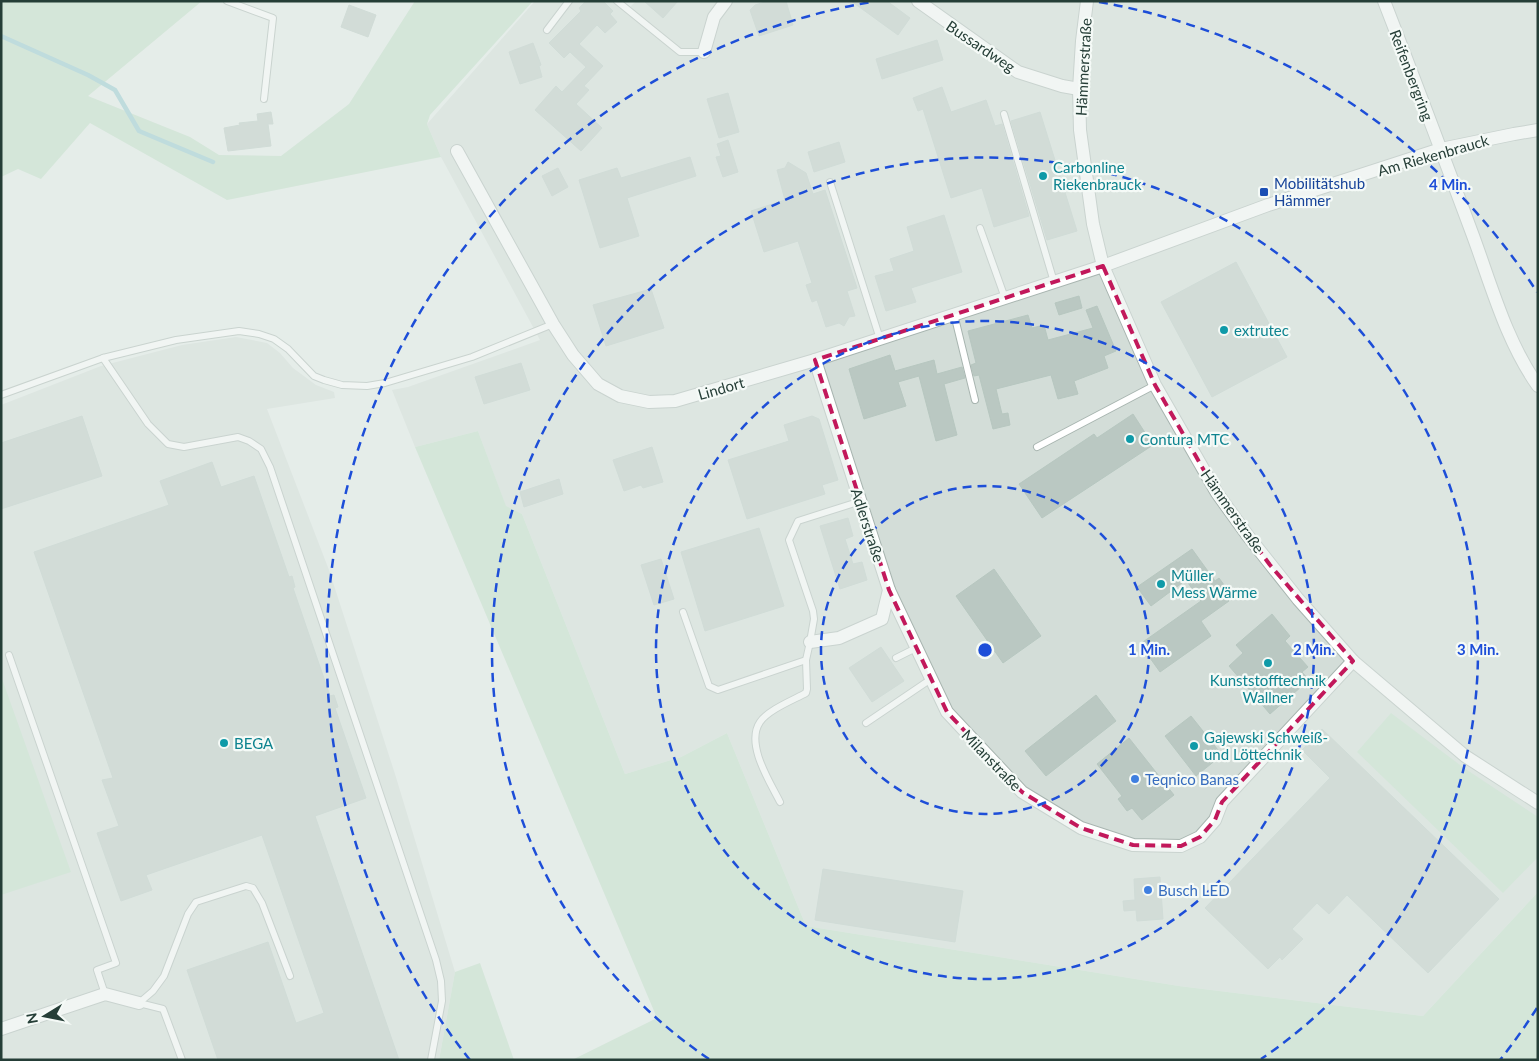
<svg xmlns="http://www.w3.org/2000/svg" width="1539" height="1061" font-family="Lato,sans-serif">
<rect width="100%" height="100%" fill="#e5ede9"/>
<g fill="#d3ddd8">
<polygon points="535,1 622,1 630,7 636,1 1538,1 1538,892 1423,1016 1179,986 806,926 727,733 681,757 625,774 522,514 506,507 478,431 415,447 392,390 408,387 540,340 441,157 427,124"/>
<polygon points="236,337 267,343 280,353 293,368 316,385 334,392 335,398 267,409 329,570 395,774 455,972 439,1060 1,1060 1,405 101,366 182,345"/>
</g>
<g fill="#bfddc6">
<polygon points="1,1 202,1 88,96 190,137 219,155 281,156 349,104 415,1 533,1 430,115 427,124 441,157 227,200 90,123 41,179 18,169 1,177"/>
<polygon points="478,431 506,506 522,514 625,774 681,757 727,733 806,926 1179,986 1423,1016 1538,892 1538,1060 572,1060 657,1018 415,447"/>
<polygon points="1,676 71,872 1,895"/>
<polygon points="1391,713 1464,768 1538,817 1538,857 1503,893 1357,752"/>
<polygon points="480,963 514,1060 439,1060 455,972"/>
</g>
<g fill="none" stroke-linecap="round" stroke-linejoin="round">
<polyline stroke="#90c7cf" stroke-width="4.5" points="1,36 88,75 115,90 139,131 213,162"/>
</g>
<g fill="#bac8c2" stroke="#b7c7c0">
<polygon points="586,1 603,1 613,11 610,14 617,22 605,33 597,25 579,44 603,66 584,86 589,90 576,104 602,128 581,151 535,110 556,86 562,92 586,67 570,52 564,58 549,43 581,11 579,8"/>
<polygon points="644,1 678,1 663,18"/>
<polygon points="768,1 786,1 793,25 759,36 750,10 755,5"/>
<polygon points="851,1 887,1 910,18 898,35"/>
<polygon points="349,5 376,15 368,37 341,27"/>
<polygon points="937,40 943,60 882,79 876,59"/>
<polygon points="533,43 541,65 539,66 542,77 520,84 509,52"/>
<polygon points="942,87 951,112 986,100 995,126 1002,124 1029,216 994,227 982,188 951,198 923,109 918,111 913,98"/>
<polygon points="728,93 739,132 719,138 707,99"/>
<polygon points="271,112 273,124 268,124 271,146 228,151 224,128 240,125 239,123 258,121 257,114"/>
<polygon points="1040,112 1077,231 1047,240 1011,121"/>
<polygon points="728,140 738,172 723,177 716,157 721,156 717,144"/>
<polygon points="839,142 845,162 814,172 808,152"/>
<polygon points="690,157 696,176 627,198 639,236 600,248 579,180 617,168 621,178"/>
<polygon points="788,162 806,173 813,194 825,190 857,288 847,291 855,316 849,317 844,326 839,323 826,327 817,300 812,302 806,285 812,283 798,241 764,252 751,211 785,200 777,170 785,168"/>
<polygon points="558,168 568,187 552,196 542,176"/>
<polygon points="944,215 962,272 911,288 916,302 886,311 875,276 894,271 890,259 914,251 907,227"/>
<polygon points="1236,262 1287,357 1212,397 1161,302"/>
<polygon points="651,289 664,328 606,346 593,305"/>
<polygon points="1079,296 1082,308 1059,315 1055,303"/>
<polygon points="1097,306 1116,351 1104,356 1108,368 1074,381 1078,394 1058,399 1051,375 996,389 1002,414 1008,413 1010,425 993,429 979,375 974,376 971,365 976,363 968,331 1028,315 1032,328 1044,325 1048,340 1093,328 1086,310"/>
<polygon points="890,355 895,371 934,360 937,374 962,367 965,378 944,384 957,435 936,441 919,376 898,382 906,406 864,419 849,369"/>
<polygon points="521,363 530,390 484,404 475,377"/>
<polygon points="1133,414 1153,445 1042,518 1019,484 1094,434 1097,438"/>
<polygon points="82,416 102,476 1,509 1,443"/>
<polygon points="812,416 819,419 838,480 822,485 825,494 747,519 728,460 789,441 784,425"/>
<polygon points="652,447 663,482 643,488 641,485 624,491 613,460"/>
<polygon points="212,462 221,487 254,476 289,577 292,576 295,587 293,588 330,696 334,695 338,707 335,708 366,798 315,816 399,1060 218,1060 187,970 268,942 296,1023 324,1013 262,835 146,875 152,890 121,901 97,833 119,826 102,780 113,778 34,552 169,505 160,481"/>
<polygon points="559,479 563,494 524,507 520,492"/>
<polygon points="848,518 853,536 845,539 853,564 862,562 867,580 840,589 820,526"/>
<polygon points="759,528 784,606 705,631 681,552"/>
<polygon points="1192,549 1215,581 1219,578 1227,589 1223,592 1229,601 1201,621 1211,636 1160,672 1140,644 1201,601 1186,580 1151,606 1137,587"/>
<polygon points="661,559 674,599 654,605 641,565"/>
<polygon points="994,569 1041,636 1003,663 956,596"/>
<polygon points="1272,614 1290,636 1285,641 1308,667 1302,672 1309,680 1270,714 1229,666 1243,653 1236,645"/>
<polygon points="881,647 904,681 872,702 849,668"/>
<polygon points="1096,695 1116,721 1046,776 1025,751"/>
<polygon points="1191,716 1222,755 1196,776 1165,736"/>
<polygon points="1322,729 1499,899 1428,973 1347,895 1329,914 1317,903 1292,929 1303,939 1282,960 1280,957 1268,969 1205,908 1330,778 1302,750"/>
<polygon points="1129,738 1174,795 1142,820 1132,808 1127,811 1118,799 1122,796 1097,764"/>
<polygon points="823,869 963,891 955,942 815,920"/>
<polygon points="1160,877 1163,919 1137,921 1136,910 1124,911 1123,901 1135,900 1134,879"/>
</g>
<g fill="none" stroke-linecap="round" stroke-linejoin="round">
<defs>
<g id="lane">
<polyline points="227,1 273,18 264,99"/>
<polyline points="617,1 680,52 704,52"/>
<polyline points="547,30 569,1"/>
<polyline points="1004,114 1054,282"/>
<polyline points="830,182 880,339"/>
<polyline points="980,228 1005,298"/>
<polyline points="954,314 975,400"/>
<polyline points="103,358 148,424 168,444 184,447 238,437 249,441 261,449 270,467 436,960 441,981 442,1001 431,1060"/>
<polyline points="1,395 103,358 176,340 239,331 259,334 274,339 288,349 314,376 324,380 342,385 367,386 385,383 472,357 553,324"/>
<polyline points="1037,447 1155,385"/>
<polyline points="683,612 709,686 718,690 806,660"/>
<polyline points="9,655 116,963 97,970 105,994"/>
<polyline points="896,658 916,648"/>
<polyline points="866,723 931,679"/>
<path d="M780 802C770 782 745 744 760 722 768 710 793 700 806 693L807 689 806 660 810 642 814 619 813 611 789 540 798 521 861 501"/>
<polyline points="139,1003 153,991 164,976 188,914 196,902 246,886 253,888 262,903 290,976"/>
<polyline points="139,1003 163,1009 182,1060"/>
</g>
<g id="street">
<polyline points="918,1 1018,72 1062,86 1079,89"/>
<polyline points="1087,1 1082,41 1079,89 1080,130 1093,224 1103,266 1155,385 1217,493 1248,536 1298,599 1353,661 1465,756 1538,803"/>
<path d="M1384 1C1414 78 1443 155 1472 233 1491 284 1506 341 1538 386"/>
<polyline points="704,52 714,17 726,1"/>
<polyline points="457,151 553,324 573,355 598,384 620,396 649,402 675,401 815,360 1103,266 1268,205 1441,149 1514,134 1538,130"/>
<polyline points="889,590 947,712 1022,792 1081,828 1133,845 1181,846 1200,837 1215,820 1222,802 1353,661"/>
<polyline points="810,642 839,638 882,619 889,590 815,360"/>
<polyline points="1,1029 105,994 139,1003"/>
</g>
</defs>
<use href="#lane" stroke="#a8b5b0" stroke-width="8"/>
<use href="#street" stroke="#a8b5b0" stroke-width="14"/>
<use href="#lane" stroke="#fff" stroke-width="6"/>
<use href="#street" stroke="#fff" stroke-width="12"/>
</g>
<path d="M0 0H1539V1061H0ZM1103 266 1155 385 1217 493 1270 565 1353 661 1222 802 1215 820 1200 837 1181 846 1133 845 1081 828 1022 792 947 712 889 590 815 360Z" fill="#e5ede9" fill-opacity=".55" fill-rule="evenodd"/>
<path fill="none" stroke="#c2185b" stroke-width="4" stroke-dasharray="10 6" stroke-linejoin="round" d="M1103 266 1155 385 1217 493 1270 565 1353 661 1222 802 1215 820 1200 837 1181 846 1133 845 1081 828 1022 792 947 712 889 590 815 360Z"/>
<g fill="none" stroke="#1d4ed8" stroke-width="2.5" stroke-dasharray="9 6">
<circle cx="985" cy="650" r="164"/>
<circle cx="985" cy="650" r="329"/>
<path d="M709 1059A493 493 0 1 1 1261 1059"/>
<path d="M1537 1008A658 658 0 0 1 1500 1060M470 1060A658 658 0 0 1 871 2M1099 2A658 658 0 0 1 1537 292"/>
</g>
<g fill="#0f9aa8" stroke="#f5faf7" stroke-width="2">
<circle cx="1043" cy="176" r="5"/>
<circle cx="1224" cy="330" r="5"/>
<circle cx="1130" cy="439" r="5"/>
<circle cx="1161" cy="584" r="5"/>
<circle cx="1268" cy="663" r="5"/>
<circle cx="224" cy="743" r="5"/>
<circle cx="1194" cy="746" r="5"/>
</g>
<rect fill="#1a4fb4" stroke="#f5faf7" stroke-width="2" x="1259" y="187" width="10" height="10" rx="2.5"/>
<g fill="#3f7fe0" stroke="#f5faf7" stroke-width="2">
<circle cx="1135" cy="779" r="5"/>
<circle cx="1148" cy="890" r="5"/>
</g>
<g text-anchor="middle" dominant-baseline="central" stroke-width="4.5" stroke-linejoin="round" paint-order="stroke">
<g font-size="15" fill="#253e37" stroke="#f5faf7">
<text transform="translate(981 46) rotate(34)">Bussardweg</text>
<text transform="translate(1083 67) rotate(-87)">Hämmerstraße</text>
<text transform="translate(1412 75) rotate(69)">Reifenbergring</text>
<text transform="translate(1433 155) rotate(-16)">Am Riekenbrauck</text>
<text transform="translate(721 388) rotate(-16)">Lindort</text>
<text transform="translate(1233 511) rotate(55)">Hämmerstraße</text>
<text transform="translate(868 525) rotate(72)">Adlerstraße</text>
<text transform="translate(992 760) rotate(46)">Milanstraße</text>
</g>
<g font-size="15" fill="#0d838f" stroke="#f5faf7" text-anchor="start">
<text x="1053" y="167">Carbonline<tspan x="1053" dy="17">Riekenbrauck</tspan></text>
<text x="1234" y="330">extrutec</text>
<text x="1140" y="439">Contura MTC</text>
<text x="1171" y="575">Müller<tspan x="1171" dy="17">Mess Wärme</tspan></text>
<text x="1268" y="680" text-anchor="middle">Kunststofftechnik<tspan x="1268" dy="17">Wallner</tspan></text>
<text x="1204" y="737">Gajewski Schweiß-<tspan x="1204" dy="17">und Löttechnik</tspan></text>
<text x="234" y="743">BEGA</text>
</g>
<g font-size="15" fill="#164399" stroke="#f5faf7" text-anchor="start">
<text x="1274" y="183">Mobilitätshub<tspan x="1274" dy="17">Hämmer</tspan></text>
</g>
<g font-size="15" fill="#366cbe" stroke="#f5faf7" text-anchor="start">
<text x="1145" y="779">Teqnico Banas</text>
<text x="1158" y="890">Busch LED</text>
</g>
</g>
<circle cx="985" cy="650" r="8" fill="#1d4ed8" stroke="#f5faf7" stroke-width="2.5"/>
<g font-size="15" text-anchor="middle" font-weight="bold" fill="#1d4ed8" stroke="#f5faf7" stroke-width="4.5" stroke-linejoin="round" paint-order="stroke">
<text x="1450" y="190">4 Min.</text>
<text x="1149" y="655">1 Min.</text>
<text x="1314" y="655">2 Min.</text>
<text x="1478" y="655">3 Min.</text>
</g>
<rect width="1539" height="1061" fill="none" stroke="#253e37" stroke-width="5"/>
<g transform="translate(45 1016) rotate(260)" stroke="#f5faf7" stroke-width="4" paint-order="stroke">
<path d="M0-4L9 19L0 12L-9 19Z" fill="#253e37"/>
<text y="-8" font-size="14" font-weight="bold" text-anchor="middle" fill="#253e37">N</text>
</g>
</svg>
